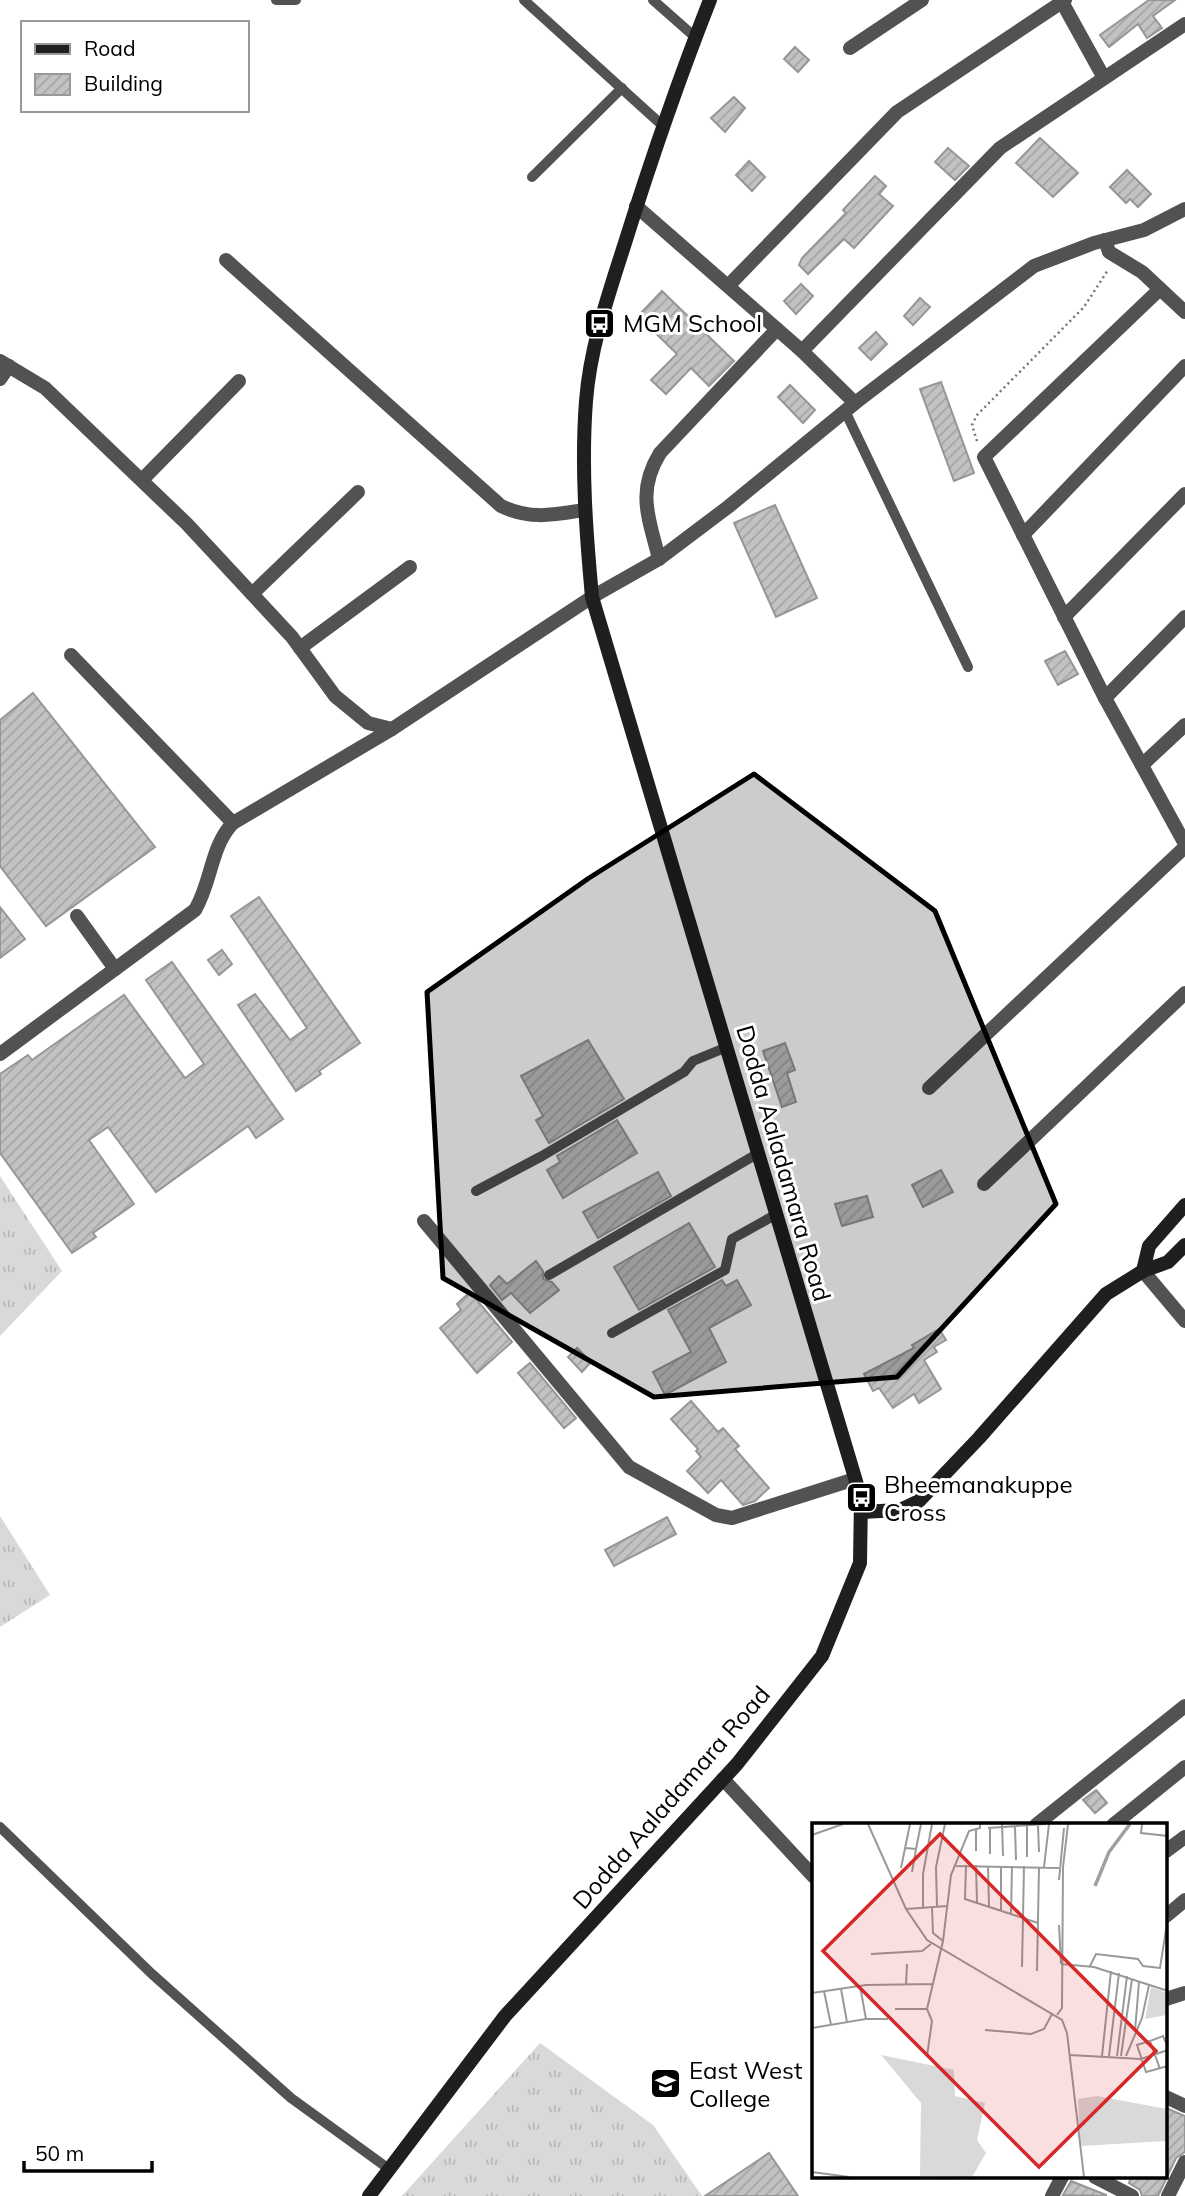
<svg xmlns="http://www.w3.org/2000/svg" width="1185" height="2196" font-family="Mulish,sans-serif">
<defs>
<pattern id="grass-tufts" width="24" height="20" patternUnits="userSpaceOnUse" patternTransform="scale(1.75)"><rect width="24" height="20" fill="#d9d9d9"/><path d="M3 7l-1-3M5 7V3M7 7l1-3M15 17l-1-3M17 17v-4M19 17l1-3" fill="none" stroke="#b8b8b8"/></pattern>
<pattern id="building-hatch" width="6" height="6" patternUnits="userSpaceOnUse" patternTransform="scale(1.75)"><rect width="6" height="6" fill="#c2c2c2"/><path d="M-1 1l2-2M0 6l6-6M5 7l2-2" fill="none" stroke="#a5a5a5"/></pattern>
</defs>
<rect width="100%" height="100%" fill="#fff"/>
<g fill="url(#grass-tufts)">
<polygon points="0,1176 62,1271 0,1336"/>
<polygon points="0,1516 50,1595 0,1627"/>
<polygon points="540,2043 653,2125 702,2196 402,2196"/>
</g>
<g fill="url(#building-hatch)" stroke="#969696" stroke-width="2">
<polygon points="1149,0 1175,0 1153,16 1162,28 1147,38 1138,24 1109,47 1100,35"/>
<polygon points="795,47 809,60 798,72 784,59"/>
<polygon points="734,97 745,108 725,132 711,118"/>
<polygon points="1040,138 1078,173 1053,197 1016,163"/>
<polygon points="948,148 969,166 955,180 935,162"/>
<polygon points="749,161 765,177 752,191 736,175"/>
<polygon points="1127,170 1151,194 1138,207 1130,199 1126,203 1110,187"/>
<polygon points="875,176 886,186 879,194 893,206 854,248 844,239 808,274 799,265 802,258 846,213 843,210"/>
<polygon points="801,284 813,296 796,314 784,301"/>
<polygon points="662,291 734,361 709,386 691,368 666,394 651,380 677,354 638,316"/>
<polygon points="920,298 930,307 913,325 904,316"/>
<polygon points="876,332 887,344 871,360 859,348"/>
<polygon points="941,382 974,473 954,481 920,389"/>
<polygon points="790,385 815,410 803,423 778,397"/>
<polygon points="775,505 817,598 776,617 734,523"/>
<polygon points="1065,651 1078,674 1058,685 1045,661"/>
<polygon points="33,693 155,847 46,926 0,866 0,720"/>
<polygon points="259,897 360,1043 319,1071 321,1074 296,1091 238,1005 255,994 290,1040 307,1028 231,916"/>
<polygon points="0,907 25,939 0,958"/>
<polygon points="222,950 232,964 219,975 208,960"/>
<polygon points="172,962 283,1119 256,1138 248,1126 156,1192 108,1127 89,1140 134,1204 93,1233 96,1237 72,1253 0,1153 0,1074 28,1055 32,1060 124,995 185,1078 204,1064 146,980"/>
<polygon points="588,1040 624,1099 549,1143 536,1120 543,1116 521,1076"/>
<polygon points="785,1043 795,1070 787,1073 796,1102 782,1107 763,1051"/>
<polygon points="617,1120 637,1153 563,1198 547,1170 560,1162 557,1156"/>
<polygon points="941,1170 953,1192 923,1207 912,1185"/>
<polygon points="658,1172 671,1196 598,1238 583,1212"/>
<polygon points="867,1196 873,1217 842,1226 835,1204"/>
<polygon points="689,1223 715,1267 639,1310 614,1267"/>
<polygon points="536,1261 543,1271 543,1279 552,1282 559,1290 530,1313 511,1293 502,1300 490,1285 499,1276 507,1284"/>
<polygon points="722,1280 726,1286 737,1280 751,1305 709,1328 726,1362 665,1395 653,1372 691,1352 668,1310"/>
<polygon points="470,1292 512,1342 477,1373 440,1328 461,1310 457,1304"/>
<polygon points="939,1329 946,1340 934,1347 937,1352 924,1360 941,1389 919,1403 914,1394 893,1408 879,1388 873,1391 864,1374 914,1348 912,1345"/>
<polygon points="577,1348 591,1362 582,1372 568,1357"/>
<polygon points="530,1363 576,1418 564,1428 518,1373"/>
<polygon points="691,1401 718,1432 723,1428 739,1446 735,1449 769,1488 755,1501 743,1505 721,1480 708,1493 687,1471 701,1457 696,1451 698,1449 671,1419"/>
<polygon points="667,1517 676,1534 614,1566 605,1550"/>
<polygon points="1096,1790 1107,1803 1095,1813 1083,1800"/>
<polygon points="1166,2108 1185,2116 1185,2152 1176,2158 1158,2196 1142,2196 1140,2190 1129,2183 1131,2177 1166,2177"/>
<polygon points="769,2153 798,2196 705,2196"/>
<polygon points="1071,2181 1106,2195 1106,2196 1063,2195"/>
</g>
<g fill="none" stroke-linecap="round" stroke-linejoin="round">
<polyline stroke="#747474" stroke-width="2.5" stroke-dasharray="2 3.5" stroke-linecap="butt" points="977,441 972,425 977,415 1084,307 1108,270"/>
<g stroke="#525252" stroke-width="10">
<polyline points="276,0 296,0"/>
<polyline points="524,0 663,126"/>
<polyline points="653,0 695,37"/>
<polyline points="532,177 622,88"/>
<polyline points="845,411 968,667"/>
<polyline points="476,1191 542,1156 684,1072 693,1061 727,1047"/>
<polyline points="549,1275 757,1154"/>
<polyline points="612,1333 725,1270 732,1239 775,1215"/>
<polyline points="0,1827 152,1974 291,2098 389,2169"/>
</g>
<g stroke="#525252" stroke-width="14">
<polyline points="1062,2 1104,78"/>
<polyline points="850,48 922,0"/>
<polyline points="636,206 802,351 855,403"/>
<polyline points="1105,240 1109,252 1142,272 1185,312"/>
<path d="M226 260 501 506C530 520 553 515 584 510"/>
<polyline points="729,285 897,112 1065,0"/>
<polyline points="1160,289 984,457 1105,698 1185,844"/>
<polyline points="802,351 1000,148 1185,24"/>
<polyline points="0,361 45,388 187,524 292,637 335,696 368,723 392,729"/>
<polyline points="0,379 9,366"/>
<polyline points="142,480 239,381"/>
<polyline points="1023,535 1185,366"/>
<path d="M659 559C649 518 636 492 660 453L777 329"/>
<polyline points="252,594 358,492"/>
<polyline points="1064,617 1185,494"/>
<polyline points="300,648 410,567"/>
<polyline points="71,655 233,823"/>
<polyline points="1105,698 1185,617"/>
<polyline points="1142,765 1185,725"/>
<polyline points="77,916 115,969"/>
<path d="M0 1054 195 910C212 882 210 847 233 823L392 729 592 597 659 559 728 507 855 403 1034 266 1094 243 1144 230 1185 209"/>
<polyline points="929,1088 1185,847"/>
<polyline points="984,1184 1185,993"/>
<polyline points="424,1221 629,1467 716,1515 732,1518 855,1479"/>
<polyline points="1143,1271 1185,1321"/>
<polyline points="723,1779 814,1877"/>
<polyline points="1036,1825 1185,1706"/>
<polyline points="1113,1825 1185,1767"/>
<polyline points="1166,1851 1185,1837"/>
<polyline points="1166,1916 1185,1900"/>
<polyline points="1166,1999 1185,1993"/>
<polyline points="1166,2097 1185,2106"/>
<polyline points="1095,2177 1132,2196"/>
<polyline points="1052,2196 1062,2177"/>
<polyline points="1168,2196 1185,2162"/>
</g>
<g stroke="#1f1f1f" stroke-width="14">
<polyline points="1143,1271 1149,1246 1185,1205"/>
<polyline points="861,1512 900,1510 919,1501 979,1438 1106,1294 1143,1271 1168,1262 1185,1245"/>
<path d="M369 2196 505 2016 737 1764 822 1656 860 1563 861 1498 592 597C586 531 581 467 586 401 590 348 608 296 624 246 650 163 678 81 710 0"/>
</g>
</g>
<path fill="#000" fill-opacity="0.2" stroke="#000" stroke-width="5" stroke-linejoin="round" d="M754 774 935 911 1056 1204 897 1377 654 1397 443 1278 427 992 589 878Z"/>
<defs>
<symbol id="bus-square" viewBox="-11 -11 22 22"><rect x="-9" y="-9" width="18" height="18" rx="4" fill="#000" stroke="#fff"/><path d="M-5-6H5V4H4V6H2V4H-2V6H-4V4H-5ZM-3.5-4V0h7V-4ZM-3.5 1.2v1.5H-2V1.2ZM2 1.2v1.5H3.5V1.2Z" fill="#fff"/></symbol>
<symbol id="university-square" viewBox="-11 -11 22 22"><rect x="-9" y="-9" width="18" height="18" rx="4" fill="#000" stroke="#fff"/><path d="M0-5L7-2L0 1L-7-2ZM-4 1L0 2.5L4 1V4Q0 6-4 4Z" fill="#fff"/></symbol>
</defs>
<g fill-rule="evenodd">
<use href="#bus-square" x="582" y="306" width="35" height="35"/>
<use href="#bus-square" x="844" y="1480" width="35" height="35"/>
<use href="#university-square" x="648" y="2066" width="35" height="35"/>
</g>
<g text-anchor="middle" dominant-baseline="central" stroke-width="6" stroke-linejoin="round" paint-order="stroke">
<g font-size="24" fill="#000" stroke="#fff" text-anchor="start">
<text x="623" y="323">MGM School</text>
<text x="884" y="1484">Bheemanakuppe<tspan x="884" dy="28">Cross</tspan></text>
<text x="689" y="2070">East West<tspan x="689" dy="28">College</tspan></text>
</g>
<g font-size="24" fill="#000" stroke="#fff">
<text transform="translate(784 1163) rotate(74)">Dodda Aaladamara Road</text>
<text transform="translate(671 1797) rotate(-49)">Dodda Aaladamara Road</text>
</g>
</g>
<g transform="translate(812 1823)">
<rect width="355" height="355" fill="#fff"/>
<path d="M339 164 355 170V192L333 196ZM69 232 142 247 143 273 173 280 165 317 174 330 160 354 108 353 109 280ZM285 273 355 286V318L268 323 266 276Z" fill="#d9d9d9"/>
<path fill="none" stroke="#a0a0a0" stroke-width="3.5" d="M283 63 297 29 318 1"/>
<path fill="none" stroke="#999" stroke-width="2" d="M56 1 94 86 115 117 250 197 255 210 272 354M190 1 191 33M215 1V34M330 1 329 10 356 13M226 3 227 29M203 4 204 37M176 5 234 1M178 5V31M164 6V28M0 12 31 1M93 25 104 26 109 1M154 42 153 76 226 100M164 42 165 80M144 43 247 45M176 43 177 84M189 43V88M232 44 237 1M89 45 98 1M100 49 104 26M247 57 252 5M125 83 124 44 133 1M111 84V51L120 1M120 84 121 110 131 118M94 86 135 83M199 91 200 43M247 102 249 141M59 131 110 128 119 121M249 141 282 144 356 168M278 143 284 131 326 136 331 143 348 145 356 94M210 144 212 43M225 148 227 44M94 162 95 141M29 166 35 199M12 168 19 202M0 170 54 162 121 161M83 186H115M245 192 250 185 251 44 256 1M54 196H76M0 205 54 196 48 163M173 207 219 211 232 206 240 191M323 208 327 159M338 218 325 222 334 249 356 243M258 232 329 236 356 227M115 233 120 198 115 186 131 118 139 52 157 8 168 5V1M290 233 299 148M297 233 307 150M305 233 315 153M309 233 320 156M314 233 330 195 337 162M348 246 338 218 351 213 356 224M0 349 37 354"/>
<path fill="#d62828" fill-opacity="0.15" stroke="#d62828" stroke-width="3.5" d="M128 11 344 228 227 344 11 128Z"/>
<rect width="355" height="355" fill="none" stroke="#000" stroke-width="3.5"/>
</g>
<rect x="21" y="21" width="228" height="91" fill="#ffffff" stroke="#999999" stroke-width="2"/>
<rect x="35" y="44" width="35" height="10" fill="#1f1f1f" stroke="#999999" stroke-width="2"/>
<text x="84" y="56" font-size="21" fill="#000000">Road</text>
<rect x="35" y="74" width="35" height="21" fill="url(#building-hatch)" stroke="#999999" stroke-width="2"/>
<text x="84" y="91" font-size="21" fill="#000000">Building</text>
<path d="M24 2161v10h128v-10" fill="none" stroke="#000000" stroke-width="3.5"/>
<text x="35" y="2161" font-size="21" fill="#000000" stroke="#ffffff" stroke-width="5" paint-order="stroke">50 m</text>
</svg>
